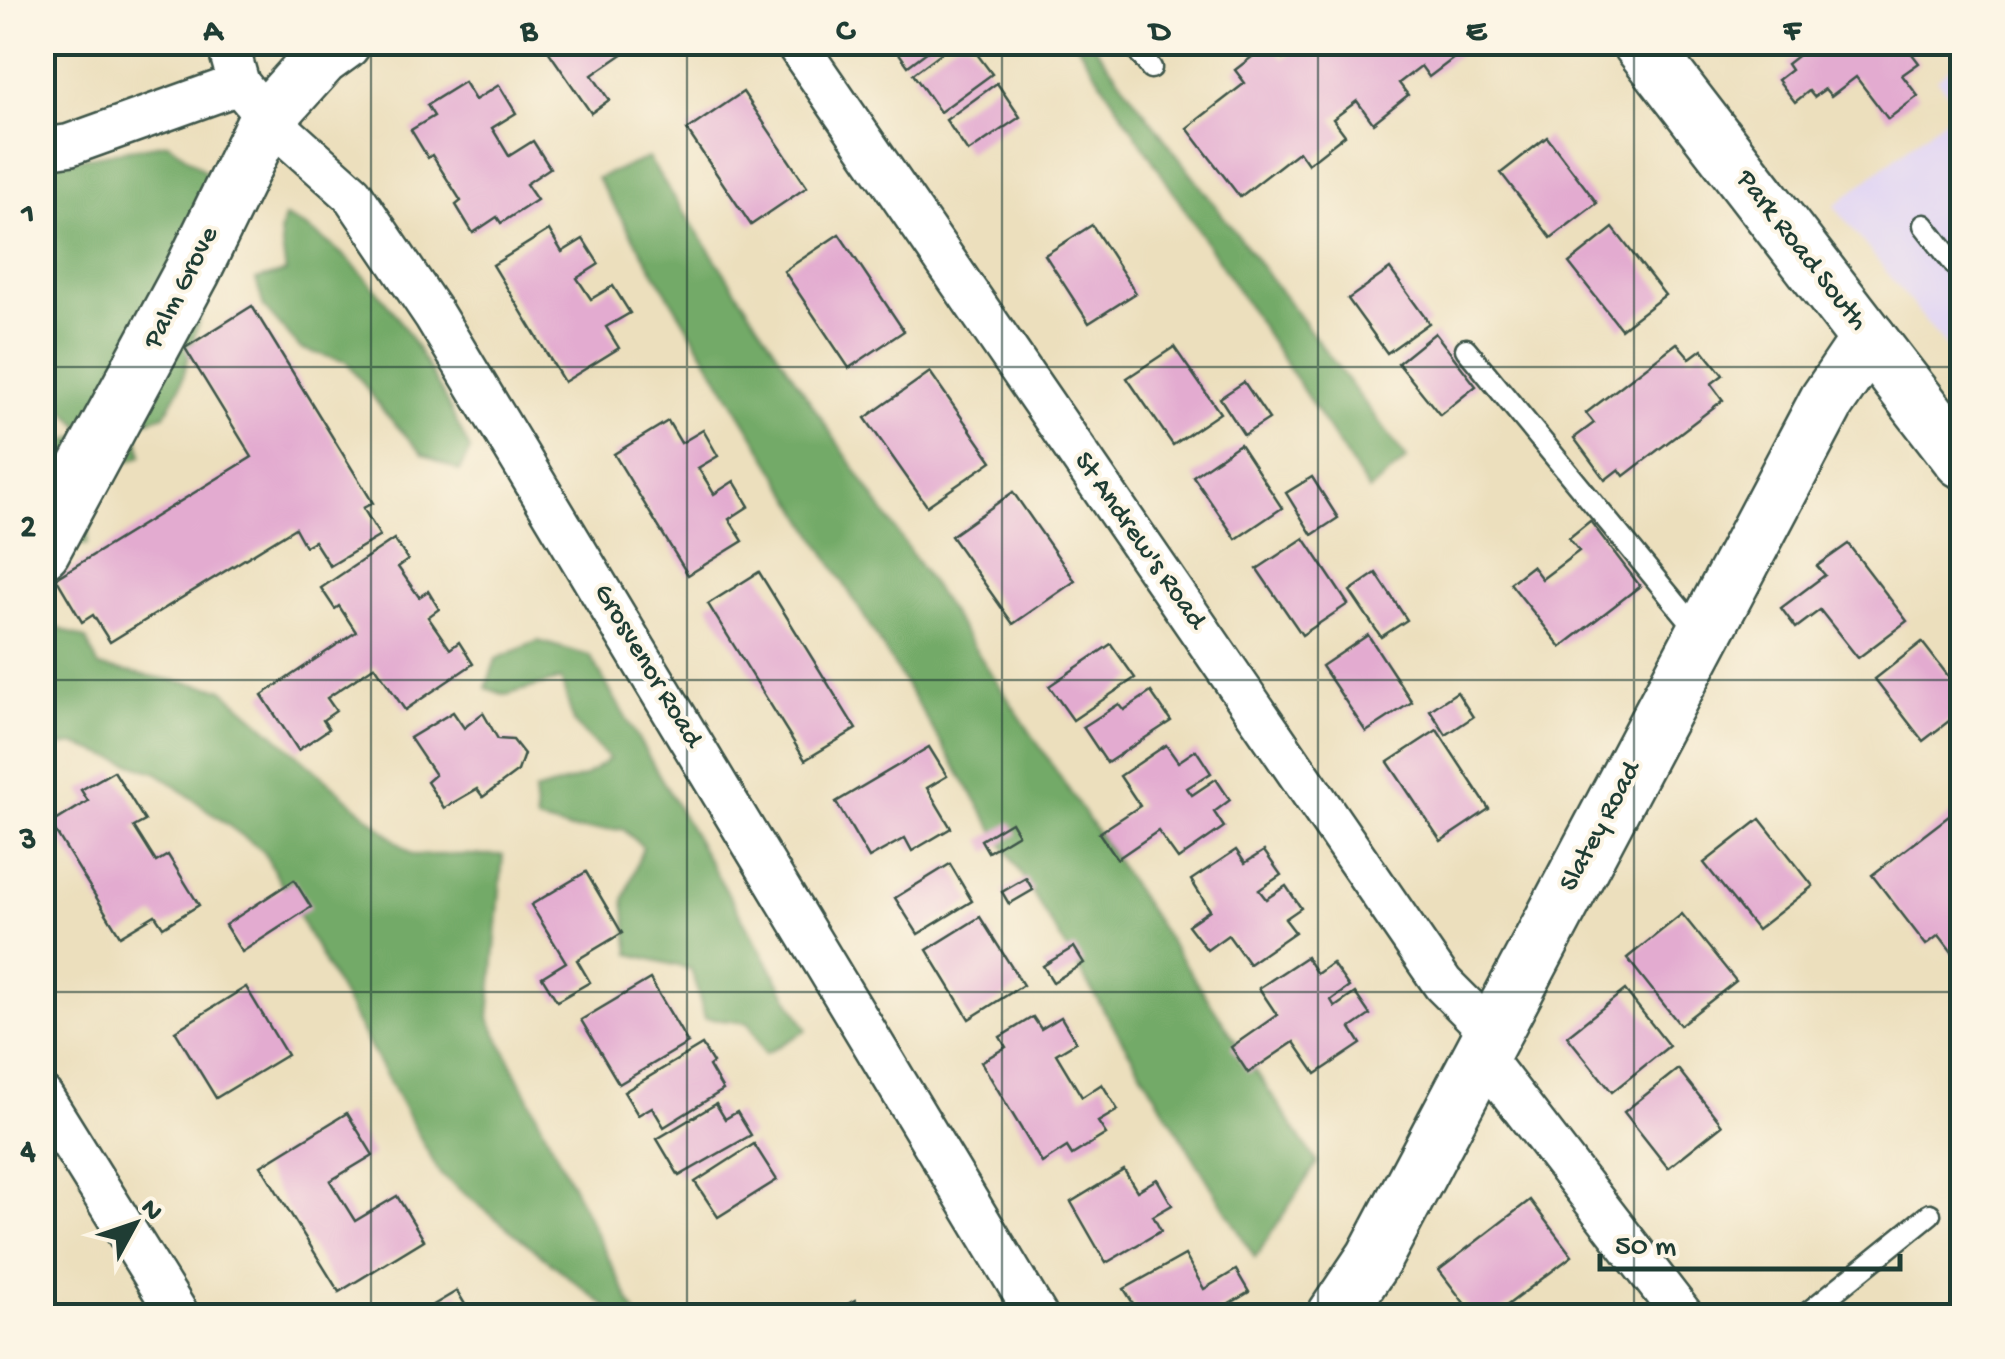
<svg xmlns="http://www.w3.org/2000/svg" width="2005" height="1359" font-family="'Gochi Hand',sans-serif">
<rect width="100%" height="100%" fill="#fcf5e5"/>
<filter id="ink" filterUnits="userSpaceOnUse"><feTurbulence type="fractalNoise" baseFrequency=".01" numOctaves="2"/><feDisplacementMap in="SourceGraphic" scale="20" xChannelSelector="R" yChannelSelector="G"/><feConvolveMatrix kernelMatrix="1 2 1 2 8 2 1 2 1" color-interpolation-filters="sRGB"/></filter>
<filter id="wash" filterUnits="userSpaceOnUse"><feTurbulence type="fractalNoise" baseFrequency=".0048" numOctaves="4" result="noise"/><feDisplacementMap in="SourceGraphic" scale="40" xChannelSelector="R" yChannelSelector="G"/><feGaussianBlur stdDeviation="2.25" result="paint"/><feColorMatrix in="noise" values="0 0 0 0 0 0 0 0 0 0 0 0 0 0 0 0 0 1.4 0 .05"/><feComposite in="paint" operator="in"/></filter>
<g filter="url(#wash)">
<rect width="100%" height="100%" fill="#ecdfbd"/>
<polygon fill="#e0d4f4" points="1944,43 1962,43 1962,367 1834,206 1959,107 1937,79 1958,61"/>
<g fill="#73aa67" stroke="#49744e" stroke-width="2.5">
<polygon points="1076,43 1092,43 1407,459 1369,491"/>
<polygon points="168,143 238,197 231,243 200,316 180,387 165,415 135,424 142,456 119,464 91,514 87,544 62,546 43,573 43,448 48,450 86,432 43,388 43,165"/>
<polygon points="648,158 1317,1163 1255,1258 597,178"/>
<path d="M285 217C378 259 428 363 470 450L459 471 423 454 385 413 347 362 301 349 264 307 256 280 286 272 280 233Z"/>
<polygon points="42,622 86,639 99,667 222,689 412,855 503,855 489,1018 637,1316 618,1316 440,1174 263,851 158,773 74,744 43,748"/>
<polygon points="538,641 590,656 807,1030 765,1054 748,1023 705,1018 691,969 630,954 624,900 643,847 623,829 571,830 537,821 534,792 584,777 609,759 574,723 561,679 506,695 486,688 496,659"/>
</g>
<g id="blocks">
<g fill="#e3abd0">
<polygon points="542,42 640,42 592,75 609,100 591,113"/>
<polygon points="891,42 940,42 908,66"/>
<polygon points="956,42 968,42 992,74 940,112 913,74"/>
<polygon points="1305,42 1475,42 1429,77 1421,66 1399,83 1408,95 1373,123 1357,101 1333,119 1345,135 1308,164 1299,151 1240,197 1187,128 1245,83 1235,70 1270,43 1283,59"/>
<polygon points="1800,42 1858,42 1861,46 1865,42 1903,42 1919,63 1902,75 1918,96 1888,119 1856,77 1831,96 1825,89 1814,97 1809,91 1795,102 1778,80 1791,70 1787,64 1801,53 1796,46"/>
<polygon points="464,82 475,100 499,85 516,113 492,128 509,156 533,141 550,168 526,184 537,200 501,223 497,217 473,233 456,205 461,201 432,155 428,158 411,130 434,116 427,105"/>
<polygon points="997,83 1020,117 968,152 946,120"/>
<polygon points="743,92 807,187 751,225 687,130"/>
<polygon points="1547,137 1597,203 1551,238 1501,173"/>
<polygon points="1092,225 1136,293 1089,323 1045,255"/>
<polygon points="1613,228 1665,295 1621,329 1569,263"/>
<polygon points="549,230 562,252 583,239 599,264 577,278 591,299 613,286 630,313 606,327 619,348 564,382 493,265"/>
<polygon points="839,234 904,331 849,368 784,271"/>
<polygon points="1390,269 1429,323 1387,353 1348,299"/>
<polygon points="252,306 373,503 363,508 380,536 330,566 314,541 305,546 295,528 110,642 93,615 82,622 56,578 252,457 185,348"/>
<polygon points="1435,333 1476,386 1440,415 1398,363"/>
<polygon points="1677,343 1690,358 1702,349 1723,375 1711,384 1723,400 1624,476 1619,469 1605,480 1574,438 1594,423 1586,413"/>
<polygon points="1174,347 1220,413 1173,445 1127,378"/>
<polygon points="930,372 992,461 927,506 865,418"/>
<polygon points="1244,382 1269,419 1244,435 1220,398"/>
<polygon points="668,421 681,443 703,430 718,456 698,468 707,482 714,494 734,481 749,506 729,519 743,541 688,575 614,454"/>
<polygon points="1240,444 1282,508 1236,539 1193,476"/>
<polygon points="1312,477 1338,518 1312,535 1286,493"/>
<polygon points="1013,492 1075,581 1013,624 951,536"/>
<polygon points="1590,521 1640,586 1561,647 1510,583 1532,566 1542,579 1579,551 1569,538"/>
<polygon points="1304,538 1348,604 1302,635 1257,569"/>
<polygon points="394,539 408,560 398,567 419,597 428,591 439,609 428,617 450,649 459,642 473,664 405,710 375,666 327,698 336,711 323,720 329,729 298,750 262,695 356,632 339,606 335,609 321,588"/>
<polygon points="1848,544 1907,621 1858,658 1820,610 1796,628 1781,608 1825,575 1817,566"/>
<polygon points="759,572 856,729 805,760 708,604"/>
<polygon points="1376,573 1407,620 1381,637 1350,591"/>
<polygon points="1368,635 1412,702 1366,732 1322,666"/>
<polygon points="1922,642 1962,694 1962,711 1923,741 1875,679"/>
<polygon points="1111,644 1135,678 1073,720 1049,686"/>
<polygon points="1151,692 1171,721 1107,763 1083,727 1119,704 1124,710"/>
<polygon points="1457,692 1473,717 1446,735 1430,710"/>
<polygon points="453,712 464,728 483,713 498,739 513,740 524,754 518,771 483,797 477,789 444,808 427,782 435,775 410,738"/>
<polygon points="1437,730 1489,809 1441,841 1388,762"/>
<polygon points="1166,745 1178,762 1196,750 1211,773 1187,788 1192,795 1216,779 1230,800 1214,812 1224,827 1178,859 1158,831 1117,859 1099,833 1140,806 1120,776"/>
<polygon points="929,747 947,776 927,788 951,828 912,851 905,838 869,858 836,802"/>
<polygon points="114,771 145,821 134,827 156,862 168,855 199,905 163,927 155,915 120,936 51,824 88,801 81,790"/>
<polygon points="1962,806 1962,965 1939,935 1926,945 1872,875"/>
<polygon points="1760,819 1813,886 1757,930 1704,863"/>
<polygon points="1011,822 1018,834 988,852 981,840"/>
<polygon points="1236,850 1245,863 1264,851 1281,875 1259,890 1266,899 1286,886 1301,908 1285,919 1295,932 1249,964 1228,935 1207,950 1188,925 1210,910 1191,880"/>
<polygon points="950,864 972,901 918,934 895,898"/>
<polygon points="586,872 622,933 577,960 590,982 557,1001 542,977 566,962 531,905"/>
<polygon points="1026,878 1033,890 1009,904 1002,892"/>
<polygon points="294,880 311,907 242,952 225,925"/>
<polygon points="1682,914 1736,981 1680,1025 1627,958"/>
<polygon points="980,917 1023,985 969,1019 927,950"/>
<polygon points="1074,947 1084,963 1053,982 1043,966"/>
<polygon points="1306,957 1317,974 1332,963 1349,987 1331,1000 1335,1007 1355,993 1370,1015 1351,1028 1361,1044 1316,1074 1294,1042 1248,1073 1231,1047 1277,1015 1259,988"/>
<polygon points="650,979 688,1043 619,1084 581,1020"/>
<polygon points="246,987 287,1055 216,1098 175,1031"/>
<polygon points="1625,990 1669,1046 1612,1092 1567,1036"/>
<polygon points="1033,1017 1041,1029 1061,1017 1076,1042 1056,1054 1082,1097 1102,1084 1118,1110 1098,1122 1106,1134 1072,1155 1067,1147 1042,1163 981,1062 1006,1047 1000,1037"/>
<polygon points="702,1045 713,1063 709,1066 723,1090 664,1127 652,1107 638,1115 624,1092"/>
<polygon points="1678,1069 1722,1125 1668,1168 1624,1112"/>
<polygon points="716,1104 725,1119 737,1112 751,1135 679,1176 657,1139"/>
<polygon points="347,1113 373,1155 330,1181 355,1221 397,1196 424,1240 339,1292 261,1166"/>
<polygon points="754,1144 777,1180 718,1217 695,1182"/>
<polygon points="1124,1170 1137,1191 1157,1179 1172,1205 1153,1216 1161,1231 1106,1263 1071,1202"/>
<polygon points="1530,1200 1572,1256 1493,1316 1474,1316 1439,1270"/>
<polygon points="1185,1255 1204,1289 1236,1270 1249,1292 1216,1312 1219,1316 1141,1316 1124,1289"/>
<polygon points="457,1291 472,1316 415,1316"/>
<polygon points="855,1300 865,1316 827,1316"/>
</g>
</g>
</g>
<g filter="url(#ink)">
<use href="#blocks" fill-opacity="0" stroke="#3e5549" stroke-width="2.5"/>
<g fill="none" stroke-linecap="round" stroke-linejoin="round">
<defs>
<g id="lane">
<polyline points="1132,42 1151,68"/>
<polyline points="1924,225 1962,274"/>
<polyline points="1466,349 1701,634"/>
<polyline points="1804,1316 1930,1214"/>
</g>
<g id="street">
<polyline points="227,42 239,84 267,118 352,194 434,315 1037,1316"/>
<polyline points="795,42 1443,984 1492,1033"/>
<polyline points="42,149 69,145 239,84"/>
<polyline points="1481,1054 1683,1316"/>
<polyline points="42,1096 179,1316"/>
</g>
<g id="secondary">
<polyline points="1640,42 1962,460"/>
<polyline points="42,550 192,272 267,118 321,58 343,42"/>
<polyline points="1335,1316 1374,1258 1827,401 1869,339"/>
</g>
</defs>
<use href="#lane" stroke="#3e5549" stroke-width="25"/>
<use href="#street" stroke="#3e5549" stroke-width="45"/>
<use href="#secondary" stroke="#3e5549" stroke-width="60"/>
<use href="#lane" stroke="#fff" stroke-width="20"/>
<use href="#street" stroke="#fff" stroke-width="40"/>
<use href="#secondary" stroke="#fff" stroke-width="55"/>
</g>
</g>
<path fill="none" stroke="#1f3d34" stroke-width="2.5" stroke-opacity="0.55" d="M371 42V1316M687 42V1316M1002 42V1316M1318 42V1316M1634 42V1316M42 367H1962M42 680H1962M42 992H1962"/>
<g text-anchor="middle" dominant-baseline="central" stroke-width="8" stroke-linejoin="round" paint-order="stroke">
<g font-size="28" fill="#1f3d34" stroke="#fcf5e5">
<text transform="translate(1801 251) rotate(52)">Park Road South</text>
<text transform="translate(182 288) rotate(-63)">Palm Grove</text>
<text transform="translate(1139 541) rotate(55)">St Andrew's Road</text>
<text transform="translate(647 666) rotate(59)">Grosvenor Road</text>
<text transform="translate(1601 827) rotate(-62)">Slatey Road</text>
</g>
</g>
<rect width="2005" height="1359" fill="none" stroke="#fcf5e5" stroke-width="110"/>
<g transform="translate(135 1224) rotate(50)" stroke="#fcf5e5" stroke-width="8" paint-order="stroke">
<path d="M0-8L18 38L0 25L-18 38Z" fill="#1f3d34"/>
<text y="-15" font-size="28" font-weight="bold" text-anchor="middle" fill="#1f3d34">N</text>
</g>
<path d="M1600 1254v15h300v-15" fill="none" stroke="#1f3d34" stroke-width="5"/>
<text x="1615" y="1254" font-size="30" fill="#1f3d34" stroke="#fcf5e5" stroke-width="8" paint-order="stroke">50 m</text>
<rect x="55" y="55" width="1895" height="1249" fill="none" stroke="#1f3d34" stroke-width="4"/>
<g font-size="32" text-anchor="middle" font-weight="bold" fill="#1f3d34">
<text x="213" y="39">A</text>
<text x="529" y="39">B</text>
<text x="845" y="39">C</text>
<text x="1160" y="39">D</text>
<text x="1476" y="39">E</text>
<text x="1792" y="39">F</text>
<text x="28" y="222">1</text>
<text x="28" y="535">2</text>
<text x="28" y="847">3</text>
<text x="28" y="1159">4</text>
</g>
</svg>
